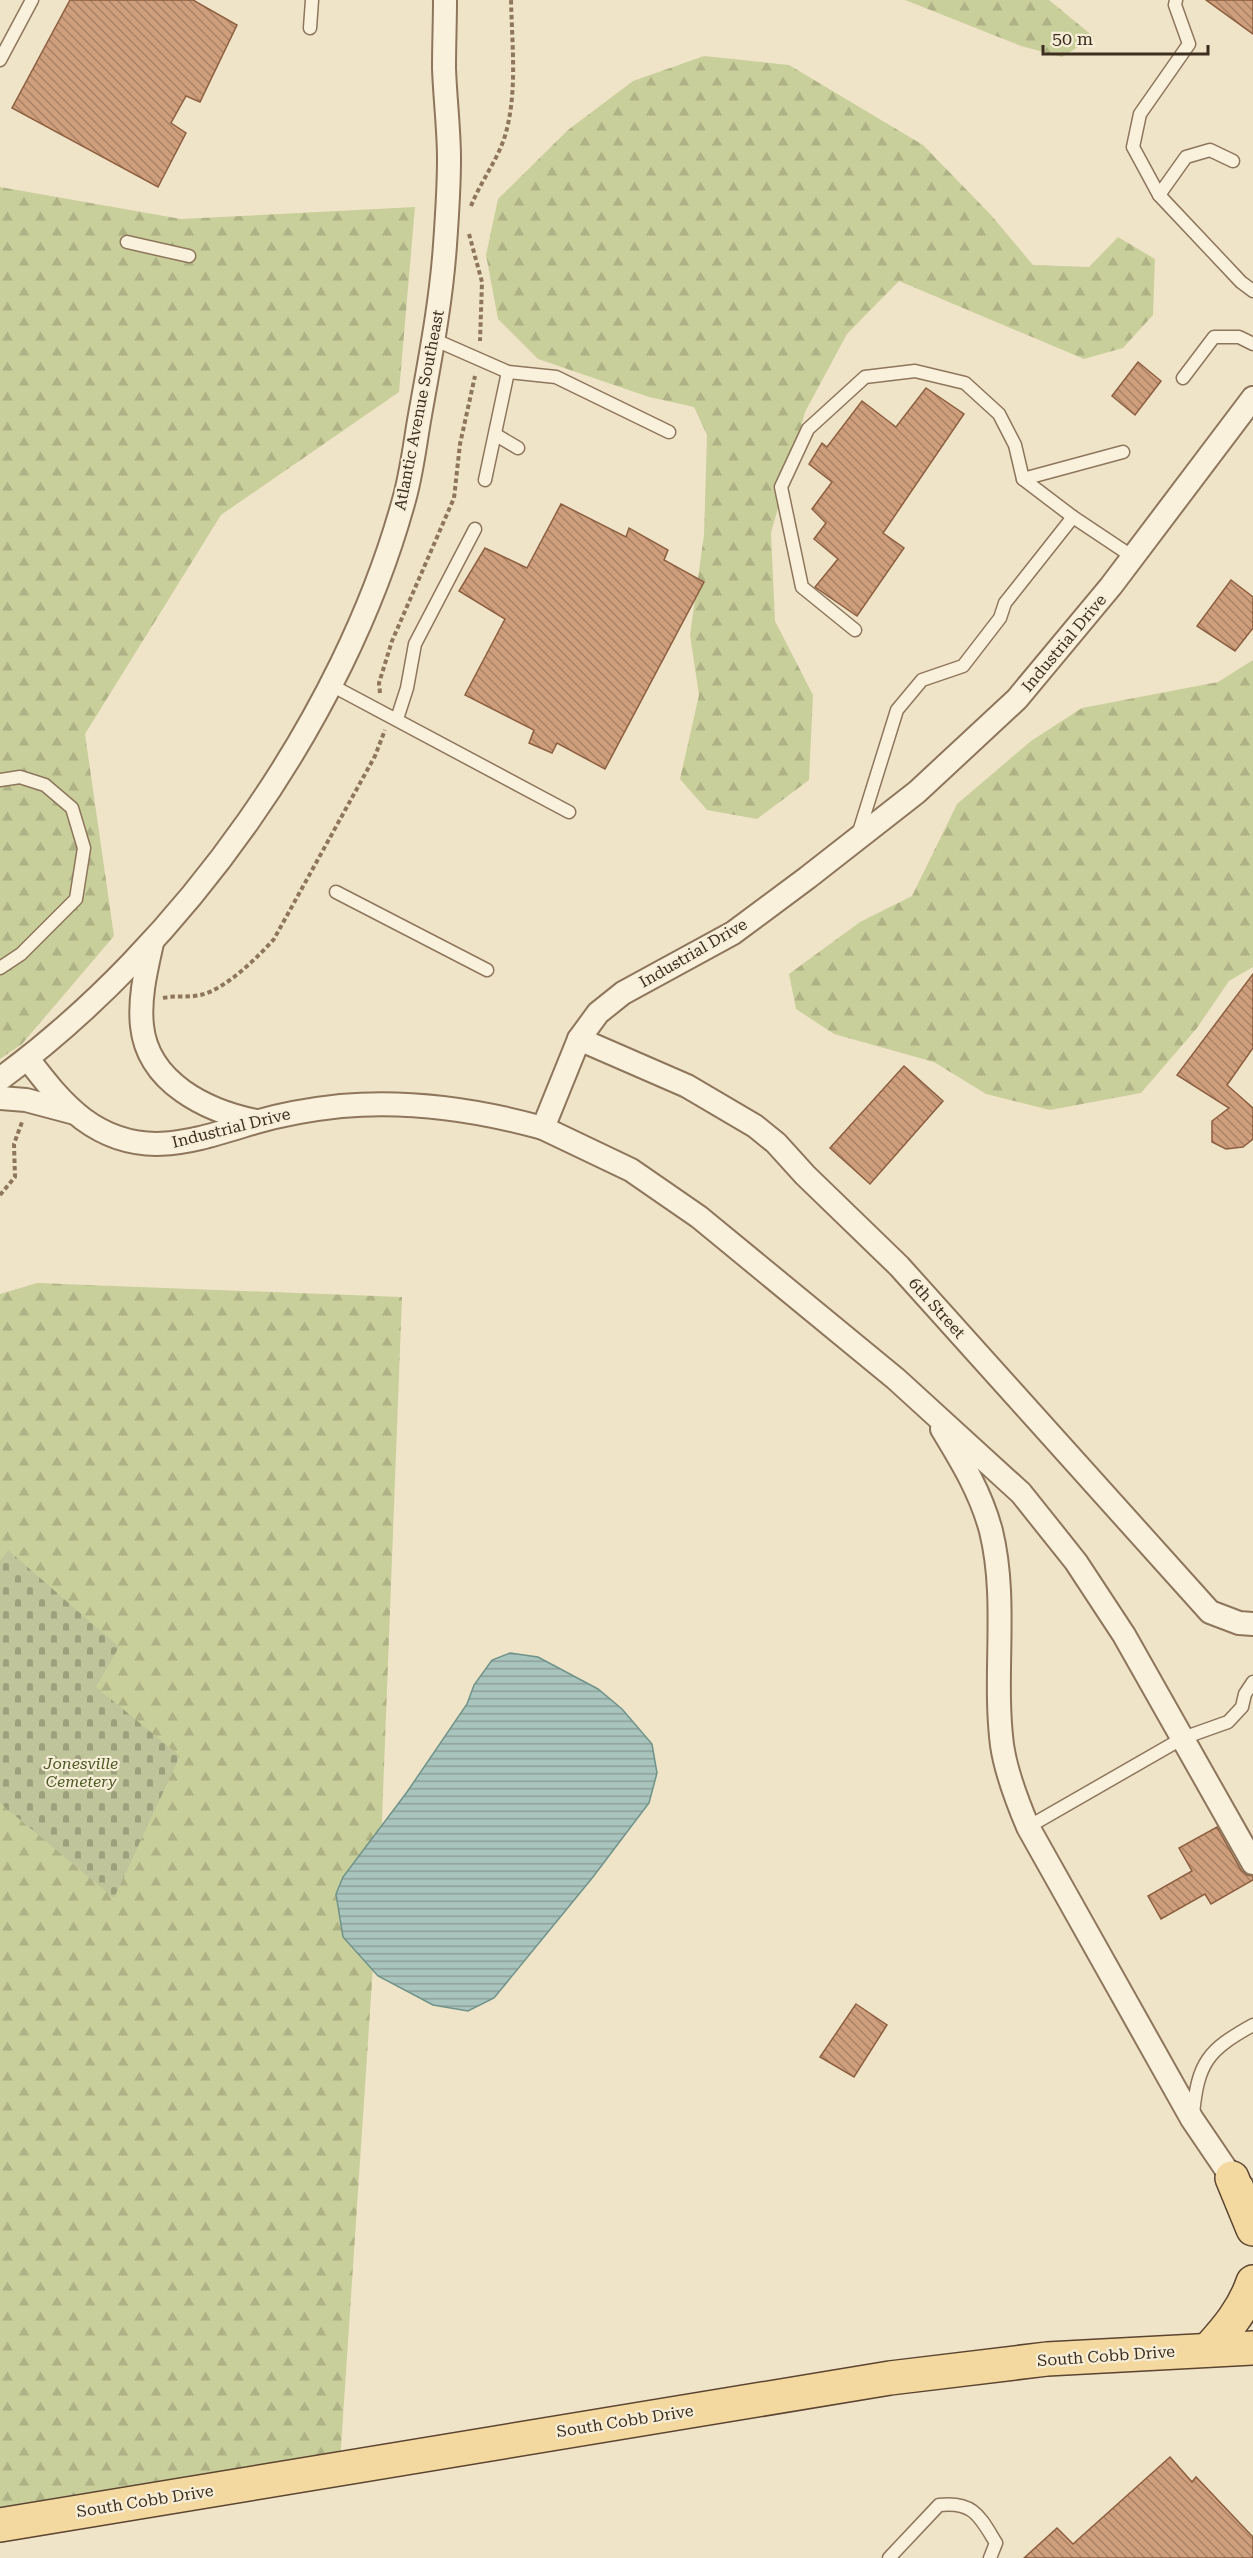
<svg xmlns="http://www.w3.org/2000/svg" width="1253" height="2558" font-family="'Roboto Serif',serif">
<defs>
<pattern id="forest-firs" width="22" height="20" patternUnits="userSpaceOnUse" patternTransform="scale(1.5)"><rect width="22" height="20" fill="#c9cf9b"/><path d="M5 1l3.5 6h-7zM16 11l3.5 6h-7z" fill="#aeb285"/></pattern>
<pattern id="cemetery-stones" width="16" height="16" patternUnits="userSpaceOnUse" patternTransform="scale(1.5)"><rect width="16" height="16" fill="#bfc49a"/><path d="M2 7V4a2 2 0 0 1 4 0v3zM10 15v-3a2 2 0 0 1 4 0v3z" fill="#9ca07d"/></pattern>
<pattern id="water-rules" width="6" height="5" patternUnits="userSpaceOnUse" patternTransform="scale(1.5)"><rect width="6" height="5" fill="#a9c4bc"/><path d="M0 2.5h6" fill="none" stroke="#8ba098"/></pattern>
<pattern id="building-back-hatch" width="6" height="6" patternUnits="userSpaceOnUse" patternTransform="scale(1.5)"><rect width="6" height="6" fill="#cf9f7d"/><path d="M-1 5l2 2M0 0l6 6M5-1l2 2" fill="none" stroke="#a98266"/></pattern>
</defs>
<rect width="100%" height="100%" fill="#f0e4c8"/>
<g fill="url(#forest-firs)">
<polygon points="905,0 1049,0 1094,37 1062,57 1021,46"/>
<polygon points="704,56 789,65 923,145 991,215 1033,265 1089,267 1118,237 1155,259 1153,315 1123,348 1084,359 899,281 847,334 805,412 771,533 775,621 813,695 809,780 757,819 707,810 680,779 699,695 690,635 704,535 707,435 694,407 649,397 538,359 498,319 486,255 498,199 568,130 633,81"/>
<polygon points="0,187 181,219 415,207 399,392 221,515 85,734 114,936 22,1044 0,1059"/>
<polygon points="1253,660 1253,967 1229,981 1197,1028 1141,1093 1050,1110 986,1094 934,1062 834,1034 796,1009 789,974 860,922 912,896 957,804 1031,741 1082,708 1218,682"/>
<polygon points="37,1283 402,1297 381,1846 340,2462 0,2526 0,1294"/>
</g>
<polygon fill="url(#cemetery-stones)" points="8,1550 119,1647 96,1687 180,1756 114,1898 0,1803 0,1561"/>
<polygon fill="url(#water-rules)" stroke="#6f938a" stroke-width="1.5" points="510,1653 538,1657 598,1689 622,1709 652,1744 657,1773 649,1803 593,1877 494,1998 468,2011 433,2005 378,1976 343,1937 336,1894 343,1877 407,1792 467,1704 474,1685 492,1660"/>
<g fill="url(#building-back-hatch)" stroke="#8d5f41" stroke-width="1.5">
<polygon points="70,0 193,0 237,25 200,102 186,96 171,123 186,133 158,187 12,108"/>
<polygon points="1206,0 1253,0 1253,34"/>
<polygon points="1138,362 1161,381 1135,415 1112,396"/>
<polygon points="926,388 964,414 883,533 904,548 857,616 815,587 838,559 814,539 826,523 812,509 832,482 809,464 822,443 827,447 862,401 896,427"/>
<polygon points="561,504 626,537 629,528 668,550 664,560 704,582 605,769 557,743 552,753 529,743 534,730 465,695 505,619 459,591 485,548 527,568"/>
<polygon points="1231,580 1253,597 1253,628 1235,651 1197,626"/>
<polygon points="1253,974 1253,1048 1227,1085 1253,1108 1253,1139 1243,1147 1226,1149 1212,1142 1212,1121 1229,1108 1177,1075"/>
<polygon points="904,1066 943,1101 870,1184 830,1148"/>
<polygon points="1217,1827 1241,1870 1247,1875 1253,1876 1253,1880 1211,1904 1205,1894 1161,1919 1148,1896 1192,1871 1179,1848"/>
<polygon points="856,2004 887,2025 854,2077 820,2057"/>
<polygon points="1170,2457 1192,2482 1196,2477 1253,2537 1253,2558 1024,2558 1057,2528 1073,2544"/>
</g>
<g fill="none" stroke-linecap="round" stroke-linejoin="round">
<defs>
<g id="lane">
<polyline points="1176,0 1175,5 1189,44 1140,114 1133,147 1159,195 1241,282 1253,291"/>
<polyline points="310,28 312,0"/>
<polyline points="0,60 32,0"/>
<polyline points="1159,195 1186,157 1210,150 1233,161"/>
<polyline points="127,242 189,256"/>
<polyline points="433,339 508,372 556,377 669,432"/>
<polyline points="1183,378 1214,337 1239,337 1253,344"/>
<polyline points="496,435 518,448"/>
<polyline points="1023,479 1123,452"/>
<polyline points="485,480 508,372"/>
<polyline points="855,630 802,587 781,487 808,429 865,377 915,371 965,383 999,414 1015,445 1023,479 1073,517"/>
<polyline points="331,685 569,812"/>
<polyline points="397,719 407,688 415,644 475,529"/>
<polyline points="0,780 20,777 45,785 72,808 84,848 76,899 21,954 0,968"/>
<polyline points="858,835 897,710 922,680 963,666 1000,618 1005,603 1073,517 1133,557"/>
<polyline points="336,892 487,970"/>
<polyline points="1028,1827 1183,1738 1228,1722 1242,1707 1245,1694 1253,1682"/>
<path d="M1193 2114C1198 2062 1208 2050 1253 2025"/>
<path d="M889 2558 939 2505C974 2501 980 2517 996 2543L990 2558"/>
</g>
<g id="street">
<path d="M152 943C146 970 139 998 142 1026 148 1083 207 1111 256 1121"/>
<polyline points="579,1039 687,1086 755,1126 776,1143 805,1175 899,1266 1210,1612 1239,1623 1253,1624"/>
<path d="M28 1059C44 1080 61 1102 83 1119 141 1162 195 1140 256 1122 283 1114 313 1109 341 1106 408 1100 478 1110 543 1128L579 1039 598 1013 623 993 733 933 807 878 917 792 1017 699 1111 586 1253 398"/>
<path d="M0 1079C183 945 344 719 404 500 412 472 415 443 420 415 430 359 441 303 445 245 447 217 449 188 449 159 449 129 445 98 444 68 444 45 445 22 445 0"/>
<polyline points="0,1098 26,1100 75,1113"/>
<polyline points="543,1128 631,1170 699,1217 896,1379 1021,1493 1076,1562 1124,1635 1253,1863"/>
<path d="M942 1429C962 1462 981 1493 991 1531 1008 1600 993 1674 1002 1745 1006 1773 1017 1801 1028 1827L1192 2119 1232 2178 1242 2186"/>
</g>
<g id="primary">
<polyline points="1232,2178 1253,2229"/>
<path d="M1208 2350C1227 2329 1244 2309 1253 2282"/>
<polyline points="0,2525 890,2378 1047,2359 1253,2348"/>
</g>
</defs>
<use href="#lane" stroke="#8d765c" stroke-width="15"/>
<use href="#street" stroke="#8d765c" stroke-width="26"/>
<use href="#primary" stroke="#5b4430" stroke-width="36"/>
<g stroke="#8d765c" stroke-width="4" stroke-dasharray="4.5 3" stroke-linecap="butt">
<path d="M471 206C480 183 496 162 504 139 518 96 512 45 511 0"/>
<polyline points="469,234 482,282 480,341"/>
<polyline points="380,693 379,683 392,641 454,498 460,444 475,376"/>
<path d="M163 998C175 995 188 998 200 995 225 990 258 957 274 939L375 756 385 730"/>
<polyline points="0,1195 15,1177 14,1144 22,1122"/>
</g>
<use href="#lane" stroke="#faf1dc" stroke-width="12"/>
<use href="#street" stroke="#faf1dc" stroke-width="22"/>
<use href="#primary" stroke="#f3d9a0" stroke-width="33"/>
</g>
<g text-anchor="middle" dominant-baseline="central" stroke-width="4.5" stroke-linejoin="round" paint-order="stroke">
<g font-size="16" fill="#3d2e20" stroke="#f7eed8">
<text transform="translate(419 410) rotate(-79)">Atlantic Avenue Southeast</text>
<text transform="translate(1064 643) rotate(-50)">Industrial Drive</text>
<text transform="translate(693 953) rotate(-30)">Industrial Drive</text>
<text transform="translate(231 1128) rotate(-14)">Industrial Drive</text>
<text transform="translate(937 1308) rotate(48)">6th Street</text>
<text transform="translate(1106 2356) rotate(-4)">South Cobb Drive</text>
<text transform="translate(625 2421) rotate(-9)">South Cobb Drive</text>
<text transform="translate(145 2501) rotate(-9)">South Cobb Drive</text>
</g>
<g font-size="16" font-style="italic" fill="#4d5a26" stroke="#f7eed8">
<text x="81" y="1763">Jonesville<tspan x="81" dy="18">Cemetery</tspan></text>
</g>
</g>
<path d="M1043 45v9h165v-9" fill="none" stroke="#3d2e20" stroke-width="3"/>
<text x="1052" y="45" font-size="18" fill="#3d2e20" stroke="#f7eed8" stroke-width="4.5" paint-order="stroke">50 m</text>
</svg>
